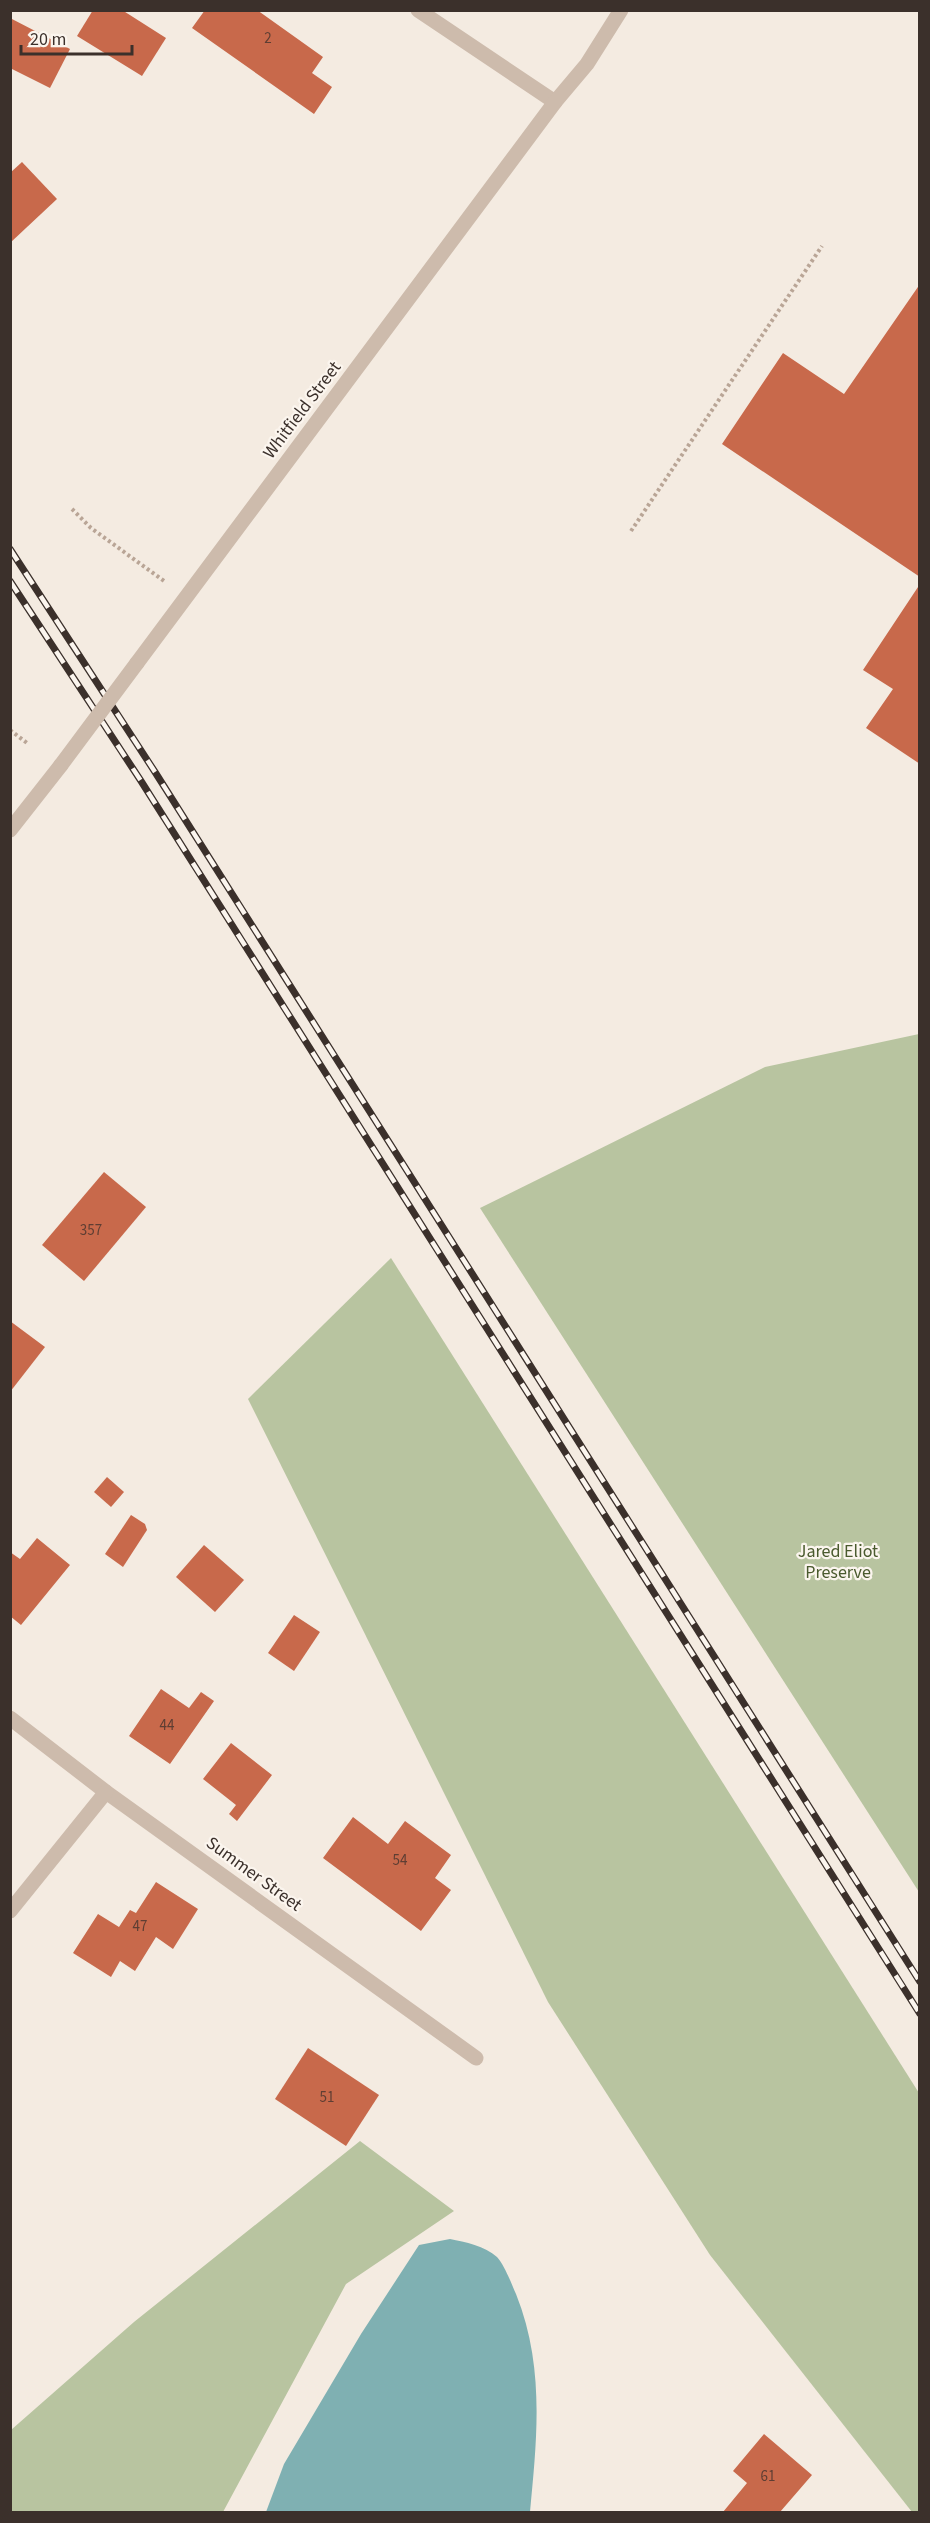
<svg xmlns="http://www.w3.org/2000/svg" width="930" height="2523" font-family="'Source Sans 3',sans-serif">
<rect width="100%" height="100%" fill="#f4ebe1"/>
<g fill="#b8c4a0">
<polygon points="919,1034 920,1034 919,1892 480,1208 765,1067"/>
<polygon points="391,1258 919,2093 919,2512 912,2512 710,2255 548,2002 248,1399"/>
<polygon points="360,2141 454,2211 346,2284 223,2512 11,2512 11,2430 134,2322"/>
</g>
<path fill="#7fb0b2" d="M450 2239C465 2242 485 2246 497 2257 505 2266 511 2283 516 2294 545 2367 537 2437 530 2512H266L284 2464 361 2334 419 2245Z"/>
<g fill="#c8694b">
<polygon points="93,10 122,10 166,38 142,76 77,36"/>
<polygon points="205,10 257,10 323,57 312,73 332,87 314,114 192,28"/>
<polygon points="10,18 70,49 50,88 10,68"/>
<polygon points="22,162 57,199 10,243 10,173"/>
<polygon points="920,284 920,577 722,444 783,353 844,394"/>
<polygon points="920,584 920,764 866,728 893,689 863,670"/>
<polygon points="104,1172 146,1207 84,1281 42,1245"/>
<polygon points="10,1321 45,1347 10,1392"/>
<polygon points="107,1477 124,1492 111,1507 94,1492"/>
<polygon points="131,1515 145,1524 147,1530 123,1567 105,1554"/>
<polygon points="37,1538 70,1565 21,1625 10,1616 10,1552 20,1559"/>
<polygon points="204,1545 244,1580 215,1612 176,1577"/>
<polygon points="294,1615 320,1632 294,1671 268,1653"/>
<polygon points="161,1689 189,1708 201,1692 214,1701 170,1764 129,1736"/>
<polygon points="231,1743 272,1775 237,1821 229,1814 236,1805 203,1779"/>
<polygon points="353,1817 388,1844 405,1821 451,1855 435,1878 451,1890 421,1931 323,1858"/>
<polygon points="156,1882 198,1909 173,1949 156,1937 135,1971 120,1961 111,1977 73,1953 98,1914 119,1927 130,1910 136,1913"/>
<polygon points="308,2048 379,2095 346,2146 275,2099"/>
<polygon points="764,2434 812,2475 780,2512 723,2512 747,2483 733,2471"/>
</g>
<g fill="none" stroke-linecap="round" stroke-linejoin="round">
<g stroke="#b9a596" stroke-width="4" stroke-dasharray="3 3" stroke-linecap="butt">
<polyline points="72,509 91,528 164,581"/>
<polyline points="631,531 822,246"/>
<polyline points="10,730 27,743"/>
</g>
<g stroke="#cdbbac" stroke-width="15">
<polyline points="418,10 555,102"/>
<polyline points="137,663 555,102 587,64 621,10"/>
<polyline points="10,830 61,765"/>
<polyline points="10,1718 106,1792 476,2058"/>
<polyline points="10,1911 106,1792"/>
</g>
<defs>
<g id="rail">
<polyline points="10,549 155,772 920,1982"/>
<polyline points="10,581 141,781 920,2014"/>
</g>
</defs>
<use href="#rail" stroke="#3b302b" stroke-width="7"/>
<use href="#rail" stroke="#fbf5ee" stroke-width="4.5" stroke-dasharray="14" stroke-linecap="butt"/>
<polyline stroke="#cdbbac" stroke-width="15" points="61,765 137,663"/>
</g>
<g text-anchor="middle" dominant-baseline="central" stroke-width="4.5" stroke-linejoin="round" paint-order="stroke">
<g font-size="15" fill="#5e3e33">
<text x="268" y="38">2</text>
<text x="91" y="1230">357</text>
<text x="167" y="1725">44</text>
<text x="400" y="1860">54</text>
<text x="140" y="1926">47</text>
<text x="327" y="2097">51</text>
<text x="768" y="2476">61</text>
</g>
<g font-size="18" fill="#3b302b" stroke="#fbf5ee">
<text transform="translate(302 410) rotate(-53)">Whitfield Street</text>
<text transform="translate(254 1874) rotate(36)">Summer Street</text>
</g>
<g font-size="18" fill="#4a5a2e" stroke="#fbf5ee">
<text x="838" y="1551">Jared Eliot<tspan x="838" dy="21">Preserve</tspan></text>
</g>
</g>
<rect width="930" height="2523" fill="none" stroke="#3b302b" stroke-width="24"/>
<path d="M21 45v9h111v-9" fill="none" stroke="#3b302b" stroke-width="3"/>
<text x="30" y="45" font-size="18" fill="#3b302b" stroke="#fbf5ee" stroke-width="4.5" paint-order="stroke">20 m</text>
</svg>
